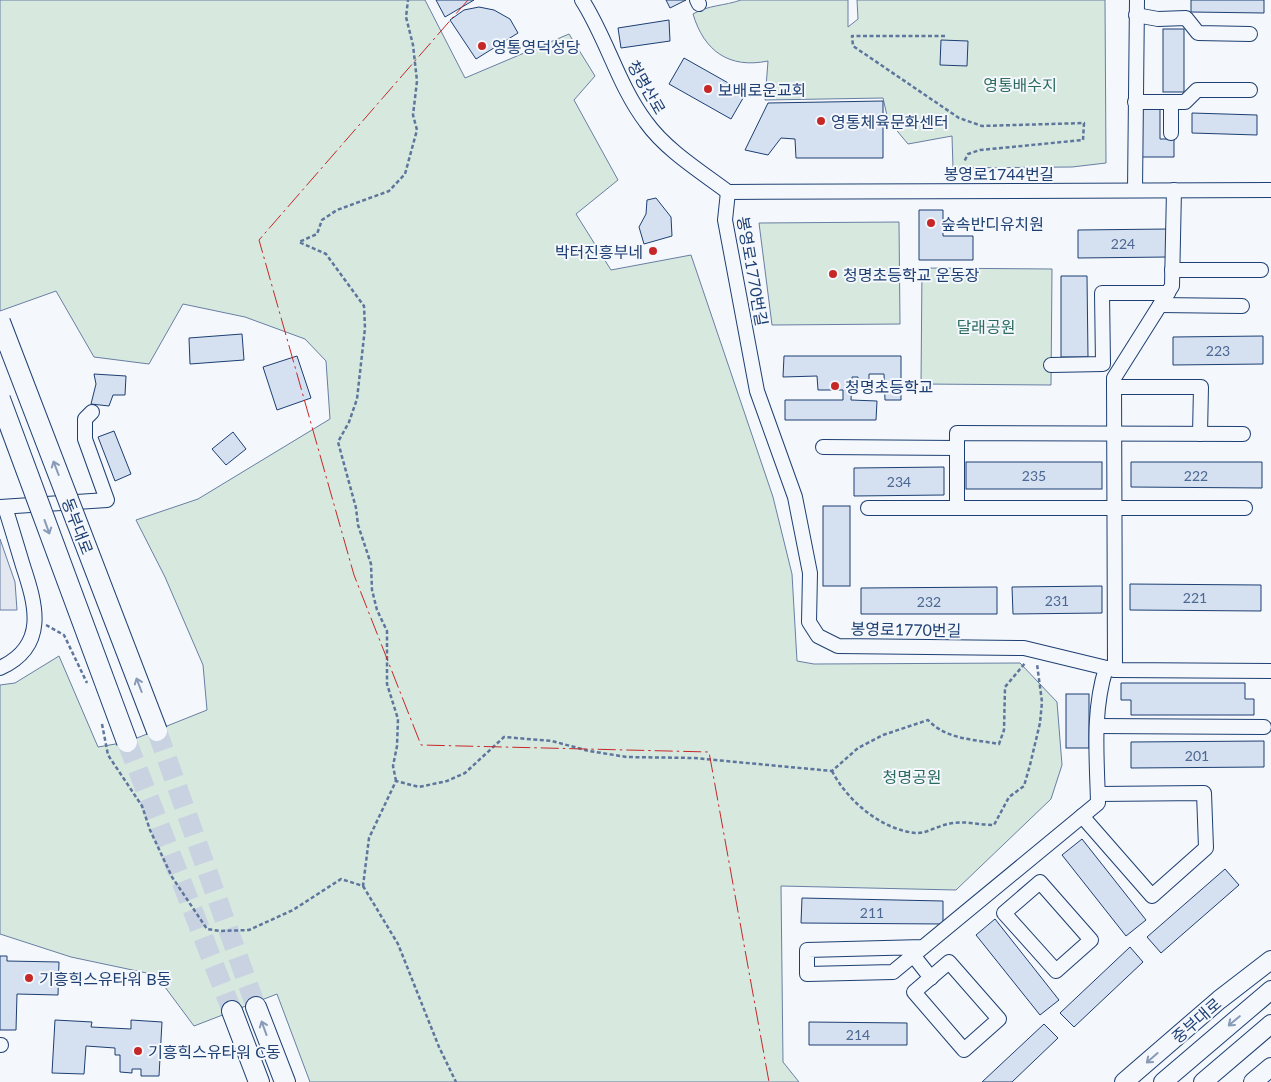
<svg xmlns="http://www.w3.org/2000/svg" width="1271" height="1082" font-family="Lato,'Noto Sans KR',sans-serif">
<rect width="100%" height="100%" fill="#f4f7fb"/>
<g fill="#d7e8df" stroke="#687fa3">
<polygon points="0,0 425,0 465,78 569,34 595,76 574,100 618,180 576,214 611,270 691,255 773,497 792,574 797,661 814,664 1020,663 1057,702 1062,765 1051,799 956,890 781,886 783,1062 799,1082 310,1082 277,994 194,1026 156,975 71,957 0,934 0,685 15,683 59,656 98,747 127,742 207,710 203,665 165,577 136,520 198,499 330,419 326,361 305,339 245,317 183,304 149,364 94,357 56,291 0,311"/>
<path d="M741 0H848V27L858 19 857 0H1105L1106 163 1072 167 953 168 952 136 908 144 888 120 883 98 765 100 768 61C729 69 704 51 693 14 708 5 724 6 741 0Z"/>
<polygon points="899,222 900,324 772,325 759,223"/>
<polygon points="922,268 1052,269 1051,385 921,384"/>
</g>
<polygon fill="#e3e8f0" stroke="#687fa3" points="0,539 15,582 17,610 0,610"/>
<g fill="#d5e0f0" stroke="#1d3f73">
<polygon points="436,0 474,0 445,17"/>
<polygon points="666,0 686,0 670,8"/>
<polygon points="1191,0 1264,0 1264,13 1191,12"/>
<polygon points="479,7 494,10 510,19 518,33 476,59 450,20 464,10"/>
<polygon points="669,20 670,41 621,48 618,28"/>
<rect x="1163" y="29" width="21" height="63"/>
<polygon points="941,40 968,41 967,66 940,65"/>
<polygon points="684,58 746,93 731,119 669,84"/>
<polygon points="883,101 883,158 796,158 795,139 781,138 768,155 745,150 768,103"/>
<polygon points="1141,108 1160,108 1160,139 1174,139 1174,157 1141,157"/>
<polygon points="1192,113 1257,115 1257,135 1192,133"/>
<polygon points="656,198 671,217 672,236 644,244 639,227 646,214 647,200"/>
<polygon points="919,210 943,210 943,236 973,236 973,260 919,260"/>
<polygon points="1168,229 1168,257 1078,258 1078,230"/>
<polygon points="1061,276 1087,276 1088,357 1061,357"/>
<polygon points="242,334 244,360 190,364 189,338"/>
<polygon points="1263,336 1263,364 1173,365 1173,337"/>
<polygon points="297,356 311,398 277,410 263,367"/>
<polygon points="784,356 901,356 901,400 885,400 884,374 869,374 869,381 858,381 858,377 852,377 851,400 877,401 876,420 785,420 785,400 843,400 843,390 818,390 817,376 783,377"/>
<polygon points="94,374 126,376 125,395 113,395 109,406 91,404 96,384"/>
<polygon points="114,431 131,474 115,481 98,437"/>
<polygon points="233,432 246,449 226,465 212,449"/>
<rect x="966" y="462" width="136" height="27"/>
<polygon points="1131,462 1262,462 1262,488 1131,487"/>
<polygon points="944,467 944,495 854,496 854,468"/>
<rect x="823" y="506" width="27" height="80"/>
<polygon points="1130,584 1261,585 1261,611 1130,610"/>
<polygon points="1102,586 1102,613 1013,614 1012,587"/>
<polygon points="997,587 997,614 861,614 861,588"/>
<polygon points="1121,683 1245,683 1245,699 1254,699 1254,715 1131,715 1131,700 1121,700"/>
<rect x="1066" y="694" width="23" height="54"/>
<polygon points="1264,741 1264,767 1131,768 1131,742"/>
<polygon points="1082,839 1146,920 1126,936 1062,855"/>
<polygon points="1225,869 1239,885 1161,953 1147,937"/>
<polygon points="802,898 943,901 943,924 801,923"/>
<polygon points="995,919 1059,1000 1040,1015 976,935"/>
<polygon points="1130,947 1143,962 1074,1027 1060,1013"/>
<polygon points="0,956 7,956 7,961 59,962 58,995 17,994 16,1030 0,1030"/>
<polygon points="55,1020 92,1022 91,1027 131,1029 131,1020 162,1022 159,1076 141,1076 141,1069 132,1069 132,1073 120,1072 120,1055 115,1055 115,1048 86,1046 84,1074 52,1073"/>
<polygon points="809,1022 907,1023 907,1045 809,1045"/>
<polygon points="1044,1024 1058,1038 1012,1082 982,1082"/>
</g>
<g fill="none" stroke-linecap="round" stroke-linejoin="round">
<g stroke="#c9d2e0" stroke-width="20" stroke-dasharray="20 10" stroke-linecap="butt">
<polyline points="157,731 256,1007"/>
<polyline points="127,742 232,1011"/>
</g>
<defs>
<g id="minor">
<path d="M582 0C607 39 618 85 646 122 666 150 700 171 728 192"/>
<polyline points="697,0 699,4"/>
<polyline points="1136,15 1158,19 1186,18 1198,33 1250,34"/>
<polyline points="1135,102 1185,102 1197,90 1250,90"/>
<polyline points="1171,102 1171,133"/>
<polyline points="1135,190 1137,0"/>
<polyline points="728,192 725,220 757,391 795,497 810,573 809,622 818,636 838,646 1024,648 1115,670 1271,671"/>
<polyline points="728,192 1271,190"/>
<polyline points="1172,270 1261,270"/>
<polyline points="1160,305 1242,306"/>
<polyline points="1051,365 1103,364 1102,293 1168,293"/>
<polyline points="1114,387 1201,387 1200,434"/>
<polyline points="823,447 957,448"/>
<polyline points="0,507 107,500 85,439 85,419 92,412"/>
<polyline points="957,507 957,433 1243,434"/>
<polyline points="868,508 1245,508"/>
<path d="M0 668C48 646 36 605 23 566 17 546 11 526 5 507"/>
<polyline points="1115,670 1114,378 1172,286 1174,190"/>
<polyline points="1097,726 1264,727"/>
<polyline points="1082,816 1152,896 1206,848 1204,793 1098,794"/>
<polygon points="1040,882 1091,940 1056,971 1004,913"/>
<path d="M923 947 807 950V974L893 972 1098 803C1097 758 1092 712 1106 668"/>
<polyline points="913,955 931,978"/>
<polygon points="949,962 999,1019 964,1050 914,992"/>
<polyline points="0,1045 1,1045"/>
</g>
<g id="major">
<polyline points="1124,1082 1219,1000 1271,960"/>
<polyline points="1163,1082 1271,990"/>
<polyline points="1203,1082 1271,1024"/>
<polyline points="1253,1082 1271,1067"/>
</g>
<g id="highway">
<polyline points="256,1007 285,1082"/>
<polyline points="232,1011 259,1082"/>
</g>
</defs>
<use href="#minor" stroke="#1d3f73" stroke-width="16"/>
<use href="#major" stroke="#1d3f73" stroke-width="20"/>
<use href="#highway" stroke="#1d3f73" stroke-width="22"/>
<g stroke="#5e769c" stroke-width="2.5" stroke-dasharray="4 2.5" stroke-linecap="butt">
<polyline points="945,36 852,36 853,46 959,118 982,126 1084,123 1083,140 980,150 968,154 964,162"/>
<polyline points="46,625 64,635 87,683"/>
<path d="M102 724 108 755 142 806 150 830 172 877 207 929 220 931 249 930 293 910 341 879 363 886 369 838 396 781 419 787 447 781 465 773 504 737 552 741 589 751 627 757 694 758 832 771 858 748 883 735 928 720C947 740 973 739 999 744L1004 730 1005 687 1026 662"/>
<path d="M832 771C847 800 880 829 915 833 926 834 937 826 948 824 963 820 979 825 994 825L1009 797 1024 786 1030 765 1040 723 1042 702 1037 664"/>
<polyline points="396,781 393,766 397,746 398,719 387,684 387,631 377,610 372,590 371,564 358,525 356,508 338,442 349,422 357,399 365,328 364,306 326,254 299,242 317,234 322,220 337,210 389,191 405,174 417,130 413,115 417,81 413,45 406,17 408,0"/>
<polyline points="363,886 398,944 439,1047 456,1082"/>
</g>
<use href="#minor" stroke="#f4f7fb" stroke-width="14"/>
<use href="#major" stroke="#f4f7fb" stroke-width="18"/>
<use href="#highway" stroke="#f4f7fb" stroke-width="20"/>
<defs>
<g id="highway-bridge">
<polyline points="0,322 157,731"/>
<polyline points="0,399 127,742"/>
</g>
</defs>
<use href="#highway-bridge" stroke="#1d3f73" stroke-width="22" stroke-linecap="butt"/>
<use href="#highway-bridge" stroke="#f4f7fb" stroke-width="20"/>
<polyline stroke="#c62828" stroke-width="1" stroke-dasharray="18 4 2.5 4" stroke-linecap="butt" points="468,0 259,240 354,575 421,745 709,752 769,1082"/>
</g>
<defs><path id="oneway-shaft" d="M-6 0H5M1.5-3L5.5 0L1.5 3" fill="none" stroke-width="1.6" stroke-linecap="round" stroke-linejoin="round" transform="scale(1.25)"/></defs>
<g stroke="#889bb7">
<use href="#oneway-shaft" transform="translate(56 468) rotate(-111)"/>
<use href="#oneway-shaft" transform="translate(47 527) rotate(70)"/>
<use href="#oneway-shaft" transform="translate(139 685) rotate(-111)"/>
<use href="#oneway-shaft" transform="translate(1234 1021) rotate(140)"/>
<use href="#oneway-shaft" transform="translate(264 1028) rotate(-110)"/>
<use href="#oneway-shaft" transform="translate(1152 1058) rotate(139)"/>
</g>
<g fill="#c62828" stroke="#f4f7fb" stroke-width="2">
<circle cx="482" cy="46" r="5"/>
<circle cx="708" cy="89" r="5"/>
<circle cx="821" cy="121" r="5"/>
<circle cx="931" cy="223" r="5"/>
<circle cx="653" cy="251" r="5"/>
<circle cx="833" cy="274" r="5"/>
<circle cx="835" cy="386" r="5"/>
<circle cx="29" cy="978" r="5"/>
<circle cx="138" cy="1051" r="5"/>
</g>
<g text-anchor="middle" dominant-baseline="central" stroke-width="4" stroke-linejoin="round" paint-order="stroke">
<g font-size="14" fill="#4b6792">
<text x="1123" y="243">224</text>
<text x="1218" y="350">223</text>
<text x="1034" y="475">235</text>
<text x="1196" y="475">222</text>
<text x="899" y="481">234</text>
<text x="1195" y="597">221</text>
<text x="1057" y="600">231</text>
<text x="929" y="601">232</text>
<text x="1197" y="755">201</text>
<text x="872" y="912">211</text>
<text x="858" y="1034">214</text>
</g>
<g font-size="16" fill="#1d3f73" stroke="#f4f7fb" text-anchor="start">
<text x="492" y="46">영통영덕성당</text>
<text x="718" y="89">보배로운교회</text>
<text x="831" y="121">영통체육문화센터</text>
<text x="941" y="223">숲속반디유치원</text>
<text x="643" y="251" text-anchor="end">박터진흥부네</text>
<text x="843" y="274">청명초등학교 운동장</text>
<text x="845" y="386">청명초등학교</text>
<text x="39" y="978">기흥힉스유타워 B동</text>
<text x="148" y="1051">기흥힉스유타워 C동</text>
</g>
<g font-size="16" fill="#2c6c60" stroke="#f4f7fb">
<text x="1020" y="84">영통배수지</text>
<text x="986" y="326">달래공원</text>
<text x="912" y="776">청명공원</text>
</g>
<g font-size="16" fill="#1d3f73" stroke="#f4f7fb">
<text transform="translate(647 87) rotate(60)">청명산로</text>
<text x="999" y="173">봉영로1744번길</text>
<text transform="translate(753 271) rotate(80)">봉영로1770번길</text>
<text transform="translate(78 526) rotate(69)">동부대로</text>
<text transform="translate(906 629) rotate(1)">봉영로1770번길</text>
<text transform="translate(1196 1020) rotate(-41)">중부대로</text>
</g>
</g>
</svg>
